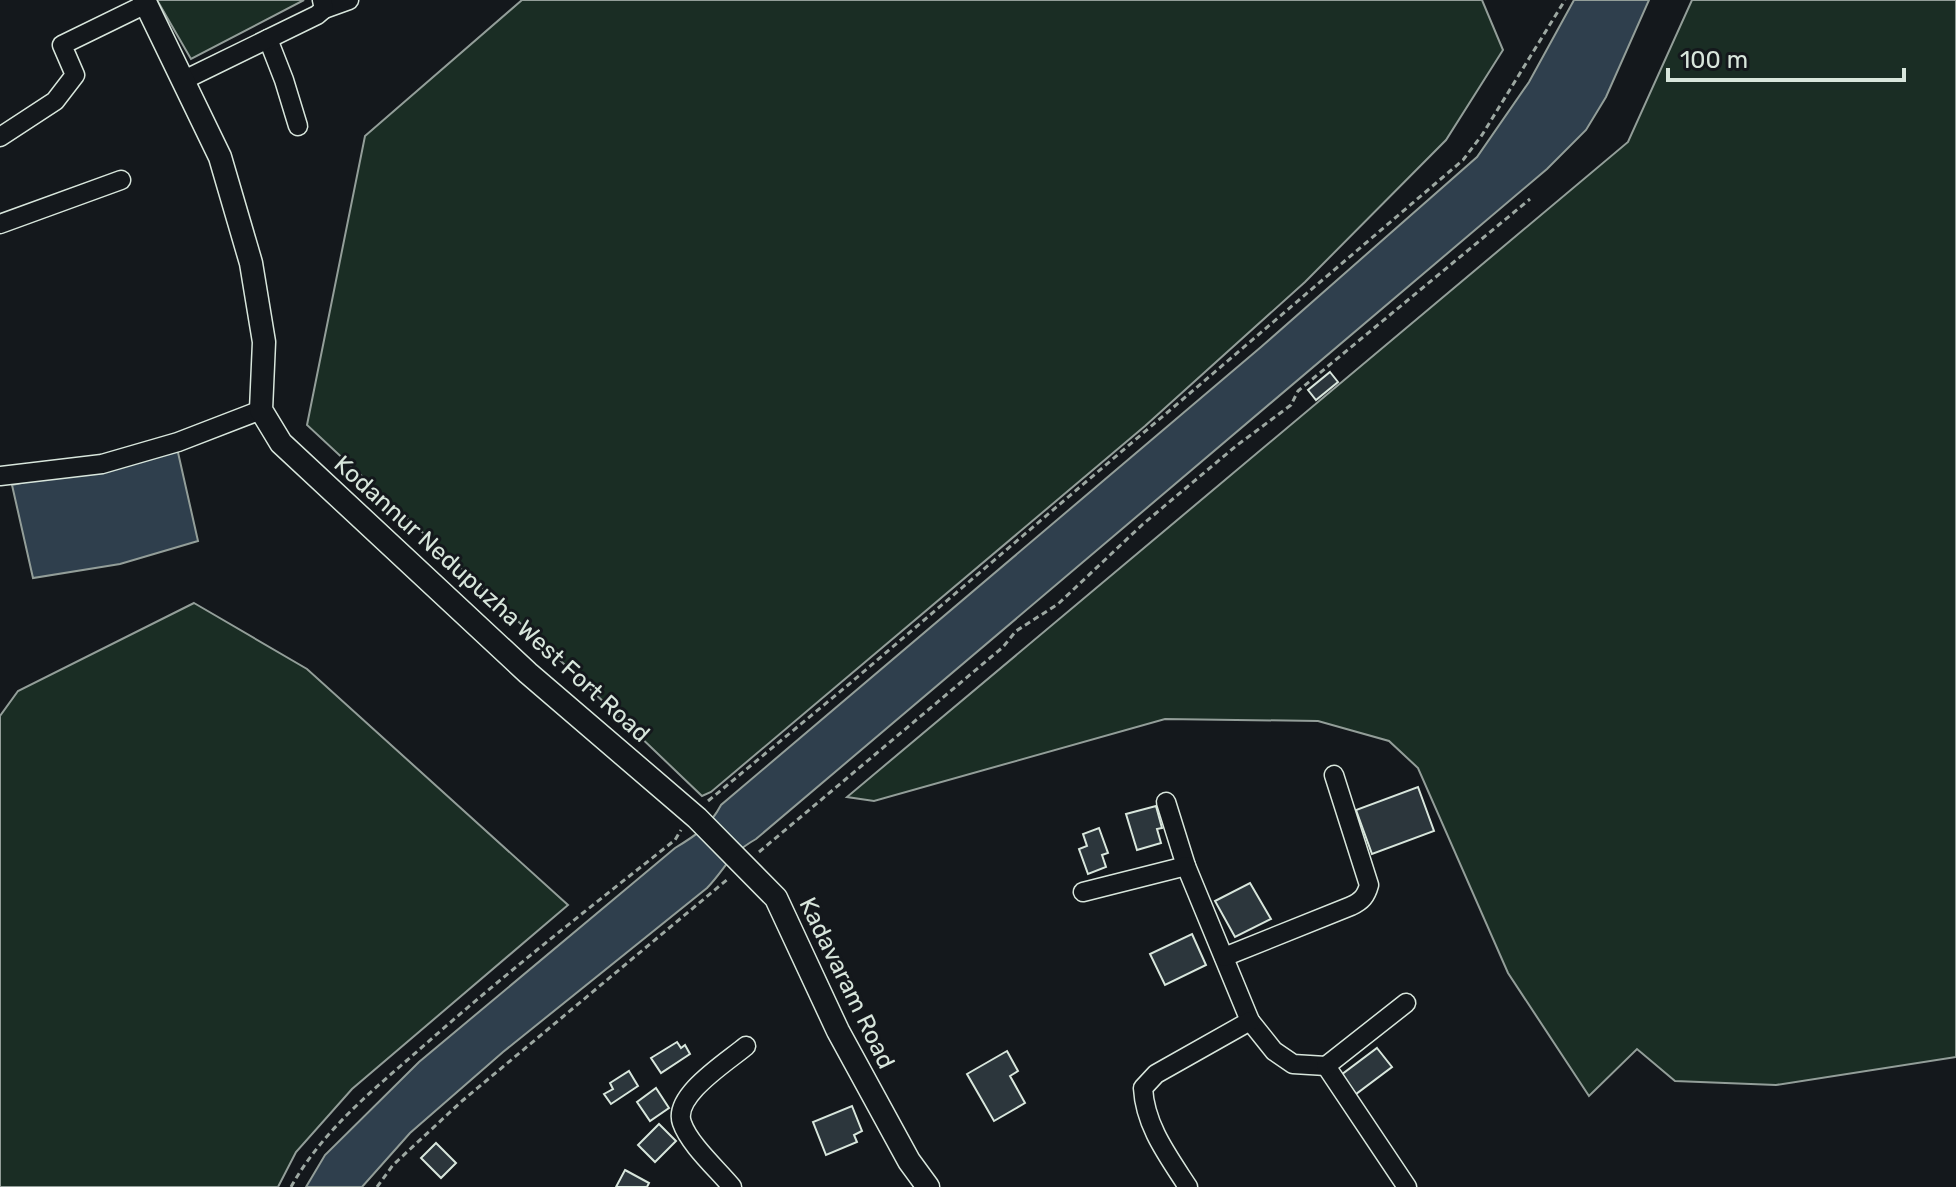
<svg xmlns="http://www.w3.org/2000/svg" width="1956" height="1187" font-family="Rubik,sans-serif">
<rect width="100%" height="100%" fill="#14181c"/>
<g fill="#1a2d24" stroke="#939e99" stroke-width="2">
<polygon points="157,0 304,0 191,59"/>
<polygon points="522,0 1482,0 1503,50 1446,140 1305,282 1145,426 711,792 702,796 564,664 307,425 365,136"/>
<polygon points="1692,0 1956,0 1956,1057 1776,1085 1675,1081 1637,1049 1589,1096 1508,973 1418,768 1389,741 1318,721 1165,719 874,801 847,797 1628,142"/>
<polygon points="194,603 307,669 568,905 352,1089 296,1152 278,1187 0,1187 0,716 18,691"/>
</g>
<g fill="#2f3f4d" stroke="#939e99" stroke-width="2">
<path d="M1574 0H1649L1606 97 1586 130 1547 169 756 839C728 855 727 867 707 888L503 1052 410 1133 362 1187H306L325 1155 419 1062 675 848C695 836 710 826 721 805L1261 347 1477 157 1529 82Z"/>
<polygon points="177,448 198,541 120,564 33,578 12,485"/>
</g>
<g fill="#2c363c" stroke="#d8e6dc" stroke-width="2">
<polygon points="1330,372 1338,382 1316,400 1308,390"/>
<polygon points="1418,787 1434,831 1372,854 1356,810"/>
<polygon points="1156,806 1162,828 1157,829 1161,843 1137,850 1126,814"/>
<polygon points="1099,828 1108,853 1102,855 1106,867 1088,874 1079,849 1087,846 1083,834"/>
<polygon points="1250,883 1271,919 1235,937 1215,901"/>
<polygon points="1192,934 1206,965 1165,985 1150,954"/>
<polygon points="677,1042 681,1048 685,1045 690,1054 661,1073 651,1058"/>
<polygon points="1377,1048 1392,1067 1356,1094 1341,1075"/>
<polygon points="1007,1051 1018,1071 1010,1076 1025,1103 994,1121 967,1074"/>
<polygon points="629,1071 638,1086 611,1104 604,1094 613,1089 610,1083"/>
<polygon points="656,1088 669,1108 650,1121 637,1102"/>
<polygon points="852,1106 862,1131 854,1135 857,1142 826,1155 813,1122"/>
<polygon points="659,1124 676,1141 655,1162 638,1145"/>
<polygon points="436,1143 456,1163 441,1178 421,1158"/>
<polygon points="625,1170 649,1183 647,1187 616,1187"/>
</g>
<g fill="none" stroke-linecap="round" stroke-linejoin="round">
<defs>
<g id="minor">
<polyline points="324,9 349,0"/>
<polyline points="268,39 284,80 298,126"/>
<polyline points="184,80 317,15 324,9 322,0"/>
<polyline points="0,137 55,101 75,75 62,45 146,4"/>
<polyline points="0,224 121,180"/>
<polyline points="0,476 102,464 178,442 261,410"/>
<polyline points="1166,802 1186,866"/>
<polyline points="1083,892 1186,866 1250,1021 1274,1051 1293,1064 1326,1066 1407,1187"/>
<path d="M1224 957 1351 906C1362 901 1366 896 1369 885L1334 775"/>
<polyline points="1326,1066 1406,1003"/>
<path d="M732 1187C718 1170 689 1144 682 1123 672 1096 727 1062 746 1046"/>
<path d="M1188 1187C1168 1156 1145 1126 1143 1088L1156 1074 1250 1021"/>
</g>
<polyline id="major" points="144,0 220,157 251,263 264,342 261,410 281,443 528,673 697,818 776,898 838,1031 909,1161 928,1187"/>
</defs>
<use href="#minor" stroke="#d8e6dc" stroke-width="21"/>
<use href="#major" stroke="#d8e6dc" stroke-width="25"/>
<g stroke="#9da8a2" stroke-width="3" stroke-dasharray="6 4" stroke-linecap="butt">
<polyline points="708,801 848,685 1463,160 1482,135 1565,0"/>
<polyline points="759,852 1003,647 1016,631 1058,604 1143,524 1236,446 1291,405 1298,391 1530,199"/>
<path d="M291 1187C322 1131 373 1090 420 1049 502 976 589 908 675 840L681 830"/>
<polyline points="377,1187 393,1165 462,1101 729,878"/>
</g>
<use href="#minor" stroke="#14181c" stroke-width="18"/>
<use href="#major" stroke="#14181c" stroke-width="22"/>
</g>
<g text-anchor="middle" dominant-baseline="central" stroke-width="6" stroke-linejoin="round" paint-order="stroke">
<g font-size="24" fill="#d8e6dc" stroke="#14181c">
<text transform="translate(492 599) rotate(42)">Kodannur Nedupuzha West Fort Road</text>
<text transform="translate(847 983) rotate(64)">Kadavaram Road</text>
</g>
</g>
<path d="M1668 68v12h236v-12" fill="none" stroke="#d8e6dc" stroke-width="4"/>
<text x="1680" y="68" font-size="24" fill="#d8e6dc" stroke="#14181c" stroke-width="6" paint-order="stroke">100 m</text>
</svg>
